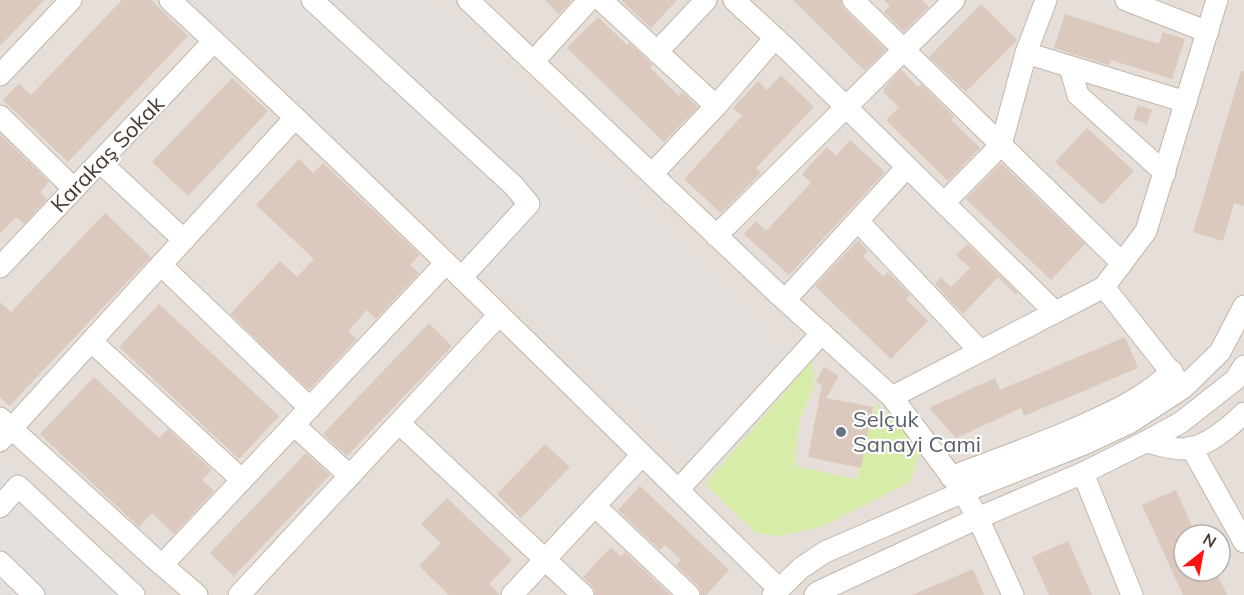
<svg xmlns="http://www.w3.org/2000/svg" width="1244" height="595" font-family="Mulish,sans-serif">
<rect width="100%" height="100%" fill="#f4ede4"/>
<path fill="#e6ded9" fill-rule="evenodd" d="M0 0H1244V595H0ZM1184 535H1220V571H1184Z"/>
<polygon fill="#d8eca9" points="812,361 814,385 799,422 795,466 857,479 866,437 876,404 891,418 921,449 910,482 824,526 780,536 756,533 705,484"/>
<g fill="#e4e0dd">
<polygon points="192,0 432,0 613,172 768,336 779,354 689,461"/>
<polygon points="9,465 148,595 0,595 0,474"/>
</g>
<g fill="#dac9bc">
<polygon points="0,0 44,0 0,46"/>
<polygon points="122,0 151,0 188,36 68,162 3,100 19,83 31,95"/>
<polygon points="545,0 569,0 571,1 559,14"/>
<polygon points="621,0 677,0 651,28"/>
<polygon points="793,0 841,0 841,4 844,9 886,50 865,71"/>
<polygon points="884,0 922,0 929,7 904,32 884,12 890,6"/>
<polygon points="981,4 1017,40 966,92 929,57"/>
<polygon points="1065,14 1159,44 1163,32 1185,39 1172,79 1111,60 1109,65 1054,48"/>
<polygon points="598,17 627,45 629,43 653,65 650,68 679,96 682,92 698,107 664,142 567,48"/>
<polygon points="901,70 918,87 921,84 954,117 951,120 980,148 948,181 886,120 899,107 883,92 884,90 883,89"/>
<polygon points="1241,71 1244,71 1244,206 1234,203 1223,241 1193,232"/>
<polygon points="781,75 814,107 756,168 761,173 721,213 684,179 742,116 733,108 758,81 767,90"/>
<polygon points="232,78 268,111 188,196 152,162"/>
<polygon points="1138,105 1152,110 1147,124 1133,119"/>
<polygon points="1087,128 1134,171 1102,205 1055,162"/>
<polygon points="0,134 49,182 40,192 47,199 24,224 16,217 0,234"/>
<polygon points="850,140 885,172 789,275 744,234 756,221 766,231 811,183 802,174 827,147 836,156"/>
<polygon points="299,159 313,173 323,163 420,255 410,265 419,273 376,319 367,310 348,331 357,339 309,390 230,314 280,261 297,277 314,259 256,205"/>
<polygon points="1001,163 1085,244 1051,280 966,199"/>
<polygon points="105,213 151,257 9,406 0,397 0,302 11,312"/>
<polygon points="858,240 868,251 863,256 883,277 888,272 910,295 906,299 928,321 891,359 815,286"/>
<polygon points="967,244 1018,293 1016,295 998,277 963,314 955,306 935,284 941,277 951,287 970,268 956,255"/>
<polygon points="159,304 279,416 239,459 119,347"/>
<polygon points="429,323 452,346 347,456 323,434"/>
<polygon points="1125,337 1138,368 1024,416 1021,408 956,438 929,408 995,378 1000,390"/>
<polygon points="824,367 839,376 826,398 873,407 861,468 808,457 822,385 816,382"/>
<polygon points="94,377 159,438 168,429 212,470 202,480 214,491 174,534 152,513 139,527 40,434"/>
<polygon points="545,444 570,467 521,518 497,494"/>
<polygon points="306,453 330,475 234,576 210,553"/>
<polygon points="640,486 729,570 706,595 701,595 701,591 698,586 676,565 681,560 665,545 660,550 618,510"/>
<polygon points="1176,490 1196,535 1184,535 1184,571 1216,571 1227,595 1183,595 1142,505"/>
<polygon points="447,498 512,560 489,584 500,595 449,595 419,566 441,543 421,524"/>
<polygon points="1068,541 1092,595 1049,595 1032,557"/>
<polygon points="611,547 621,557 625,552 670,595 595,595 595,591 592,586 583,577"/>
<polygon points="973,569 984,595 912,595"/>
</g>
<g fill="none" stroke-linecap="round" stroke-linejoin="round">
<defs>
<g id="minor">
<path d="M170 0C377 192 577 391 779 589"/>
<polyline points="312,0 513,185 529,204 461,278"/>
<polyline points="468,0 776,292 892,397 963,492 978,518 1013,595"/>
<polyline points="601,0 716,106"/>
<polyline points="734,0 788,50 1055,312"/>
<polyline points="853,0 1122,263"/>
<polyline points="1126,0 1208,32"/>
<polyline points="657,52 706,0"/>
<polyline points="1026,53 1186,102"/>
<polyline points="533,62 589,0"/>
<polyline points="1070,67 1078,95 1165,173"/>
<polyline points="0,75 71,0"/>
<polyline points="0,116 74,189"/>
<polyline points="100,162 184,240"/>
<polyline points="652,174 716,106 775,38"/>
<polyline points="944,203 1001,145 1026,53 1046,0"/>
<polyline points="858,221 980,351"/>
<polyline points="716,236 954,0"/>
<polyline points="161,265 310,408"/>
<polyline points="0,267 214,41"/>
<polyline points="1104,287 1178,381"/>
<polyline points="785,300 907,167"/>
<polyline points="91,341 242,480"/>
<polyline points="892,397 1104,287 1146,231 1217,0"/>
<polyline points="0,418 154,558 197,595"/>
<polyline points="399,423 583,595"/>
<polyline points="294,425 350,476"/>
<polyline points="0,441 295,118"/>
<path d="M1145 442C1157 444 1171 449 1183 449 1204 449 1230 427 1244 413"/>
<polyline points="1191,447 1244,542"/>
<polyline points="1083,473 1132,595"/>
<path d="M951 477C992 461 1033 447 1072 430 1108 414 1144 399 1172 371"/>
<polyline points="678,490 822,333"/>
<polyline points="595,506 689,595"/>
<polyline points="0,507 18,486 134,595"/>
<polyline points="0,562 34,595"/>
<polyline points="162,565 446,263"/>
<polyline points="239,595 499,315"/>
<polyline points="512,595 642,455"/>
<polyline points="773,595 801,568 825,552 963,492 1084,444 1129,423 1183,388 1220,352 1244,306"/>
<polyline points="815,595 818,592 978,518 1083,473 1145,442 1180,423 1235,380 1244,366"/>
</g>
</defs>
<use href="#minor" stroke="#c3b6a9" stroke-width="23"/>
<use href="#minor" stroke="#fff" stroke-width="21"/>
</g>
<circle fill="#6b7280" stroke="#fff" stroke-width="2" cx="841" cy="432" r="6"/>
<g text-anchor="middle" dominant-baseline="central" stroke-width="4.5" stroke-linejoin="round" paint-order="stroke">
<g font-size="22" fill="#473c33" stroke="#fff">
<text transform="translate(107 154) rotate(-46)">Karakaş Sokak</text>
</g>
<g font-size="22" fill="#5b616d" stroke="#fff" text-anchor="start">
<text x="853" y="419">Selçuk<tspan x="853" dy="25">Sanayi Cami</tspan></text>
</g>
</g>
<g transform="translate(1202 553) rotate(31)"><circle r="28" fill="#ffffff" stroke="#b5b1ad" stroke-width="1.5"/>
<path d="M0-4.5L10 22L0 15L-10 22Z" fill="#ff1210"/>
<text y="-9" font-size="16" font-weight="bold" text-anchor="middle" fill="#473c33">N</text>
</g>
</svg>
